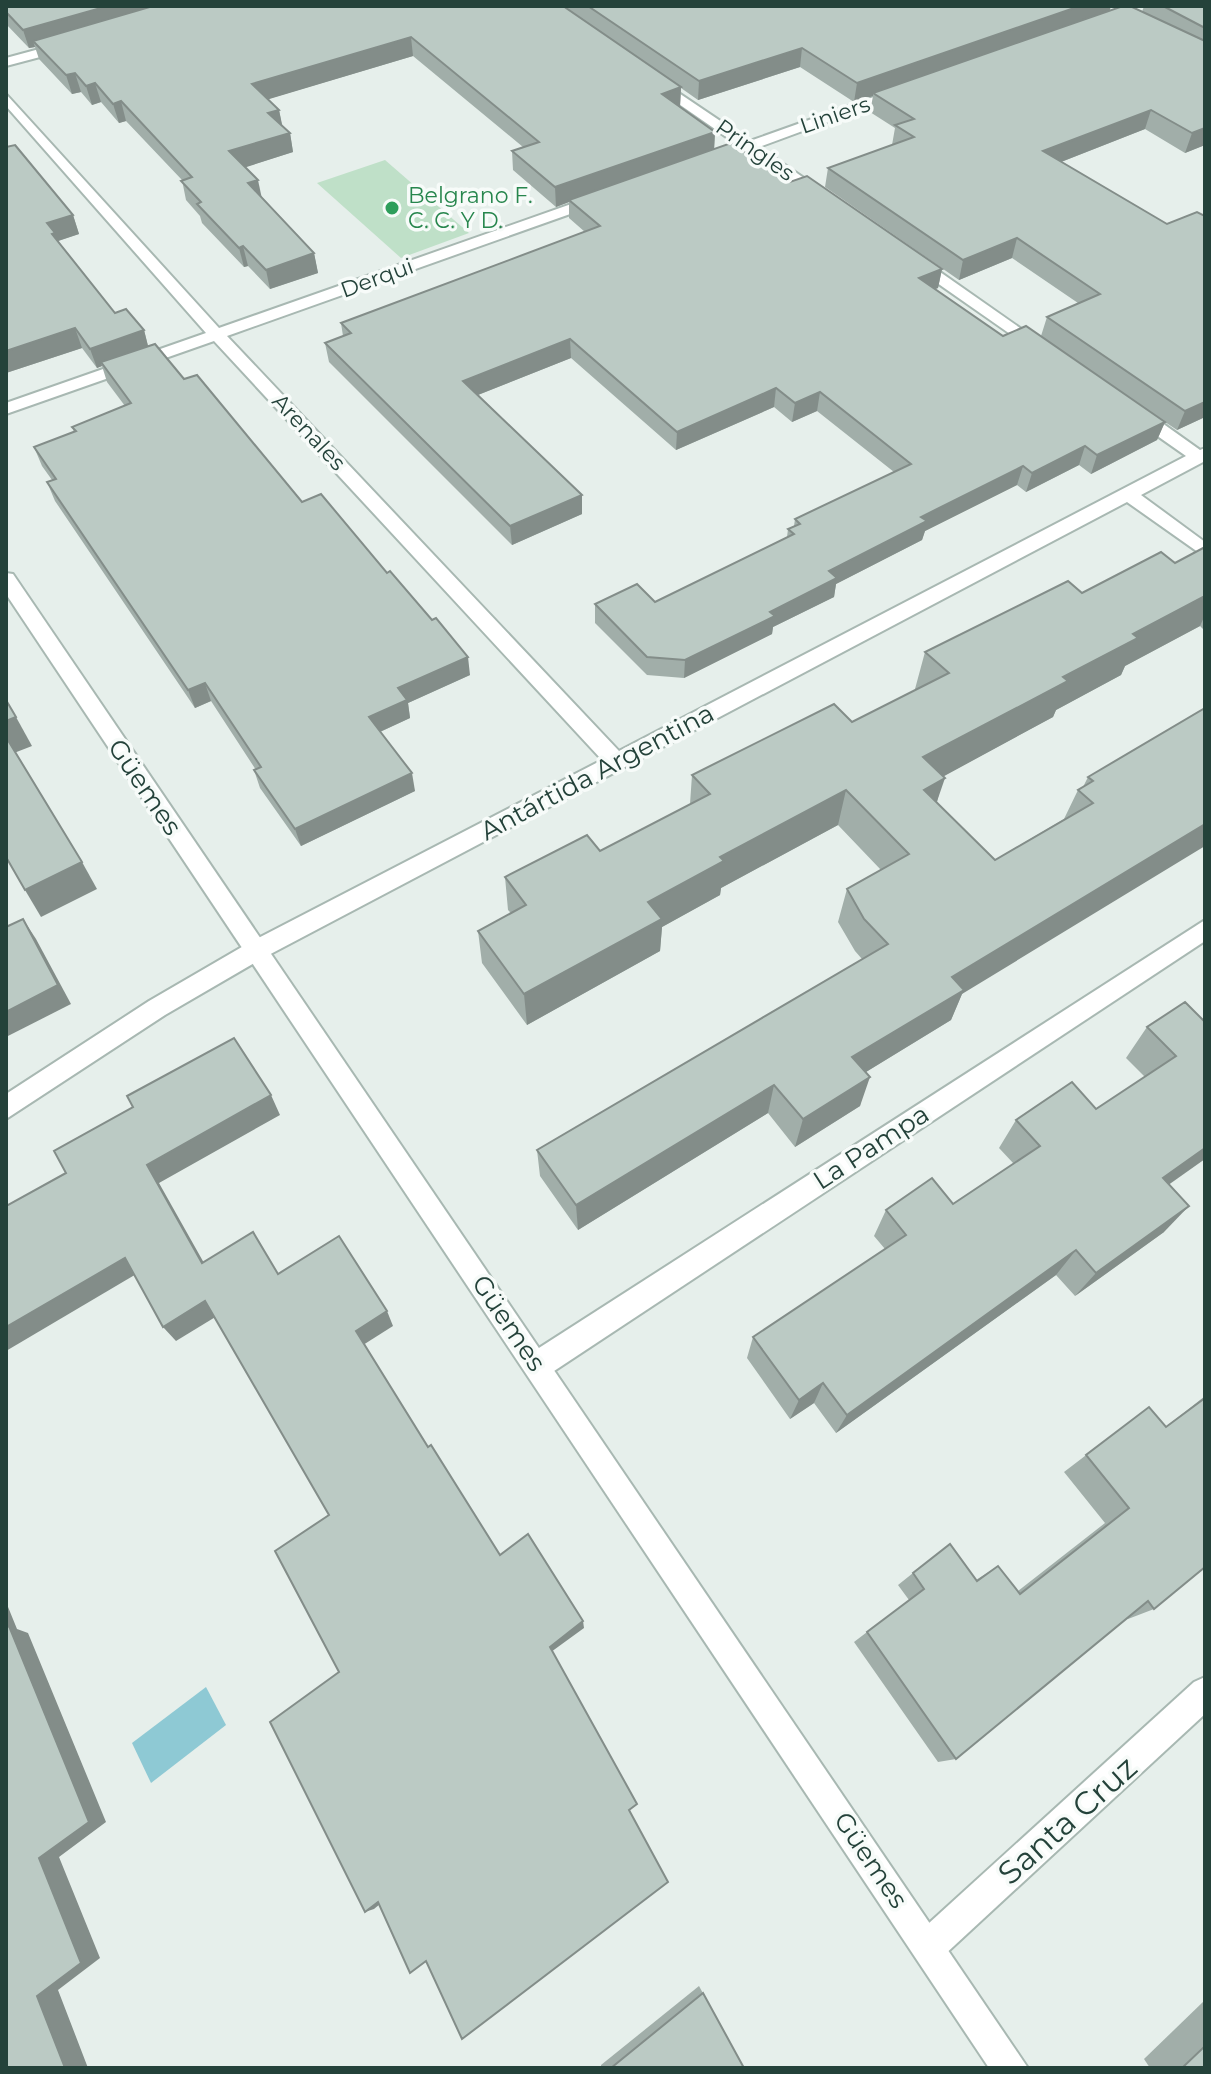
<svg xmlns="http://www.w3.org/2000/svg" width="1211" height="2074" font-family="Montserrat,sans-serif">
<rect width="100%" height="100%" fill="#e6efeb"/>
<polygon fill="#bfe0c8" points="385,160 469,233 401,258 317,183"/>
<polygon fill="#8ec9d4" points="206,1687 226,1725 151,1783 132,1743"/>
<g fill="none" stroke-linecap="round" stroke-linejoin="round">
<defs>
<g id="minor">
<polygon points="69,41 74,42 74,48 6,66 6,58"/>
<polygon points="655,77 750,141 896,89 908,92 759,147 827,194 827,200 822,201 747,151 704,163 704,157 738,145 650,84 648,81"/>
<polygon points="6,94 219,328 594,196 604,196 604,202 227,336 619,751 1186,456 1129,416 1129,408 1141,408 1200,450 1205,448 1205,461 1141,495 1205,542 1205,557 1127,502 263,958 165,1015 6,1119 6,1094 149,1001 247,944 602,760 214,341 6,414 6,403 206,333 6,106"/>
<polygon points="910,258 920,258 1050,349 1042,354 1036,352 910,264"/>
<polygon points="1205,920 1205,941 548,1375 538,1379 528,1375 524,1365 528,1355"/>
<polygon points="1205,1677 1205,1714 941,1958 929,1963 917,1958 912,1946 917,1934 1194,1682"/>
</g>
<polygon id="tertiary" points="6,573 13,574 1028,2068 989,2068 6,594"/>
</defs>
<use href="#minor" stroke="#a8b8b2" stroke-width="4"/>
<use href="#tertiary" stroke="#a8b8b2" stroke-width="4"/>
<use href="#minor" fill="#fff" fill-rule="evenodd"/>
<use href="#tertiary" fill="#fff" fill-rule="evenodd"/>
</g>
<g fill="#a1aea9" fill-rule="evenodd">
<path d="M6 6H1136L1132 7 1142 12 1144 6H1205V145L1185 153 1145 129 1061 162 1205 417 1177 430 1165 422 1157 440 1091 474 1079 465 1026 492 1017 485 925 531 922 540 836 584 834 597 773 627 772 634 684 678 647 675 595 623V604L655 602 787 537 788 529 794 526 795 519 894 472 817 411 792 422 774 407 676 450 571 358 478 395 582 495V514L512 545 329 362 325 343 343 336 341 323 585 232 569 218V202L556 207 513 170 512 151 523 147 413 56 268 99 279 110 282 126 290 133 293 152 245 167 261 196 314 253 318 273 270 289 248 266 244 267 202 223 200 216 186 200 182 180 126 121 119 123 101 102 92 105 81 92 72 94 39 59 35 47 29 48 6 24ZM1111 6 1119 7 1109 11ZM800 67 854 102 873 96 870 112 895 128 892 145 828 168 825 187 959 280 1012 258 1078 303 1047 317 1041 336H1003L935 289 938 288 942 269 790 182 714 149 715 132 680 106 681 88 698 100Z"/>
<polygon points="6,147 73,215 79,234 58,241 115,313 144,330 148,346 184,379 470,675 408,703 410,718 380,732 415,791 301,846 260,788 254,770 256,770 211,701 195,708 55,501 47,482 52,480 42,466 34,447 74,432 72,427 125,406 107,382 102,366 97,368 82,348 6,373"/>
<polygon points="1205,547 1205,631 1200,626 1125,666 1121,675 1056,710 1053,717 943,776 937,802 995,860 1064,819 1078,790 1083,787 1088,777 1205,708 962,994 951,1020 866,1072 860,1106 795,1147 768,1113 578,1230 540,1176 537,1150 862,959 855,951 838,922 847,889 881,870 838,825 721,888 720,895 662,927 660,951 527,1025 482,963 478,931 511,913 508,910 505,877 600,851 690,804 692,775 852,722 916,690 915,689 925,652 1082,593 1175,563"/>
<polygon points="1185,1002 1164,1232 1075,1296 1056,1275 836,1433 814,1403 790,1419 747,1358 753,1337 885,1249 874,1236 886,1210 953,1204 1014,1164 999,1148 1016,1120 1096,1109 1145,1077 1126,1058 1147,1027"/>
<polygon points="1205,1396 1205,1567 1154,1609 1128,1619 1127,1618 956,1759 938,1762 854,1642 909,1600 898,1585 913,1573 976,1580 998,1566 1018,1591 1105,1523 1064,1472 1149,1407 1166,1427"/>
<polygon points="699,1986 744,2068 601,2068 601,2065"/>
<polygon points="1205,2000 1205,2068 1150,2068 1144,2059"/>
</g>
<g fill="#838d89">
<polygon points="108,6 180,6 33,41 35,47 29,48 23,30"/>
<polygon points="1080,6 1111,6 1109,13 873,93 873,96 854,102 857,83"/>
<polygon points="411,37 413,56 256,103 252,84"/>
<polygon points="802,48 800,67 698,100 699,81"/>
<polygon points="75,73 81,92 72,94 66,75"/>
<polygon points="95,83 101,102 92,105 86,86"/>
<polygon points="681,87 680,107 662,94"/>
<polygon points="121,101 126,121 119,123 113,104"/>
<polygon points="279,110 283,129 268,113"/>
<polygon points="1151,110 1145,129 1038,171 1043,151"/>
<polygon points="1205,128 1205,145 1185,153 1192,133"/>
<polygon points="715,132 714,151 569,200 569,202 556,207 555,187"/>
<polygon points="290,133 293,152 234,171 229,151"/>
<polygon points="258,180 262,199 248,183"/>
<polygon points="73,215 79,234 58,241 62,252 47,223"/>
<polygon points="1017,238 1012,258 959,280 963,260"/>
<polygon points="243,246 248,266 244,267 239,248"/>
<polygon points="314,253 318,273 270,289 266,270"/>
<polygon points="942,269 938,288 915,297 919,278"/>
<polygon points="75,328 82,348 6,373 6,351"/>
<polygon points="144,330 149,350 101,362 102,366 97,368 90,349"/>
<polygon points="570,339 571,358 465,400 463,381"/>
<polygon points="776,388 774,407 676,450 677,432"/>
<polygon points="820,392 817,411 792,422 795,403"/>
<polygon points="1205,402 1205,417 1177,430 1185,411"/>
<polygon points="1165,422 1157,440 1091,474 1097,455"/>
<polygon points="1085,446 1079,465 1026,492 1032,473"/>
<polygon points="1023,466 1017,485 925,531 922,540 836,584 834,597 773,627 772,634 684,678 685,660 770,612 829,571 921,517"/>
<polygon points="582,495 582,514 512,545 510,526"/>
<polygon points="1205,596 1205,615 1200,626 1125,666 1121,675 1056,710 1053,717 913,793 923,757 1063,677 1133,634"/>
<polygon points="468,657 470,675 408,703 410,718 373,735 369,717 398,688"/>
<polygon points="205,683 211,701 195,708 188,690"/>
<polygon points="16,717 32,746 14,753 6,738 6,721"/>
<polygon points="412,773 415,791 301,846 295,829"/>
<polygon points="945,778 933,813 924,790"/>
<polygon points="846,790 838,825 721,888 720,895 662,927 660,951 527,1025 524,994 648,902 720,857"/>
<polygon points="1205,824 1205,846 962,994 951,1020 843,1086 852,1057 952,977"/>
<polygon points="82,862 97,889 41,917 25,890"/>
<polygon points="23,919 36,939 71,1004 6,1037 6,1012"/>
<polygon points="870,1077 860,1106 795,1147 803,1119"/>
<polygon points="774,1085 768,1113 578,1230 576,1205"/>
<polygon points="271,1095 280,1115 159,1183 213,1279 202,1263 147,1165"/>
<polygon points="1205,1148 1205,1159 1140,1205 1163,1178"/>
<polygon points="1189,1206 1164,1232 1075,1296 1096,1273"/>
<polygon points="1076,1250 1056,1275 836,1433 847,1415"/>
<polygon points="125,1258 138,1273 6,1351 6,1327"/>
<polygon points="205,1301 217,1316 176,1341 163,1327"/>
<polygon points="387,1311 393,1326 363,1345 356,1331"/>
<polygon points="823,1383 814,1403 790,1419 799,1400"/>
<polygon points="6,1602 17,1629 28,1633 106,1822 59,1857 100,1958 58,1990 88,2068 65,2068 37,1996 39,1858 6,1633"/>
<polygon points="583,1621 584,1628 551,1652 550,1647"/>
<polygon points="386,1899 374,1909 365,1912 378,1902"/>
</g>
<g fill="#bbcac4" stroke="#838d89" stroke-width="2">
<polygon points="6,6 108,6 23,30 6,12"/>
<polygon points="153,6 563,6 681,87 662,94 715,132 555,187 512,151 539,142 411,37 252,84 279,110 268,113 290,133 229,151 258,180 248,183 314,253 266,270 243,246 239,248 197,204 201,202 181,181 192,177 121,101 113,104 95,83 86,86 75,73 66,75 33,41"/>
<polygon points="588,6 1080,6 857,83 802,48 699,81"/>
<polygon points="1123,6 1130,6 1205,41 1205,128 1192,133 1151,110 1043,151 1167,224 1197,212 1205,216 1205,402 1185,411 1047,317 1100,294 1017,238 963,260 828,168 914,137 895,125 914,119 873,93"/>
<polygon points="1163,6 1205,6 1205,28"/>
<polygon points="731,143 790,182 807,176 942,269 919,278 1003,336 1026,326 1165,422 1097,455 1085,446 1032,473 1023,466 921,517 927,521 829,571 837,578 770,612 775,616 685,660 647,657 595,604 637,584 655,602 794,534 788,529 800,524 795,519 911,464 820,392 795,403 776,388 677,432 570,339 463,381 582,495 510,526 325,343 351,333 341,323 600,226 569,200"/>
<polygon points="15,145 73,215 47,223 55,233 52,234 115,313 126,309 144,330 90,349 75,328 6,351 6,147"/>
<polygon points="155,344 184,379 197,375 302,502 321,494 387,573 390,571 432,620 436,618 468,657 398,688 407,700 369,717 412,773 295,829 254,770 261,767 205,683 188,690 47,482 56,479 34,447 76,431 72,427 131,403 101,362"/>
<polygon points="1205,547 1205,596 1133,634 1138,638 1063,677 1068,681 923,757 945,778 924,790 995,860 1093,803 1078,790 1093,781 1088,777 1205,708 1205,824 952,977 964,990 852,1057 870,1077 803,1119 774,1085 576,1205 537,1150 888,944 864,919 847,889 909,854 846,790 720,857 724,861 648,902 662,919 524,994 478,931 526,905 505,877 587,835 600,851 710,794 692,775 834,704 852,722 949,673 925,652 1068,581 1082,593 1161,552 1175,563"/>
<polygon points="6,700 16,717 6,721"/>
<polygon points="6,737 82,862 25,890 6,857"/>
<polygon points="23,919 58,985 6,1012 6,927"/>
<polygon points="1185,1002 1205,1022 1205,1148 1163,1178 1189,1206 1096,1273 1076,1250 847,1415 823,1383 799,1400 753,1337 906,1235 886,1210 932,1178 953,1204 1040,1146 1016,1120 1072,1082 1096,1109 1176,1056 1147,1027"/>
<polygon points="234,1038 271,1095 147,1165 202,1263 253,1232 278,1274 339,1236 387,1311 356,1331 428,1447 431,1445 500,1555 528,1534 583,1621 550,1647 637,1804 629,1810 668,1882 462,2039 426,1961 410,1973 378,1902 365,1912 270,1722 339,1672 275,1551 329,1515 205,1301 163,1327 125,1258 6,1327 6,1206 66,1173 54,1151 133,1107 127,1096"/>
<polygon points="1205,1398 1205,1567 1154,1609 1148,1601 956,1759 867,1632 924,1589 913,1573 950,1544 977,1581 998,1566 1020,1594 1129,1508 1086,1455 1149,1407 1166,1427"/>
<polygon points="9,1626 89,1822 39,1858 81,1963 37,1996 65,2068 6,2068 6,1628"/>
<polygon points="703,1993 744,2068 611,2068"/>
<polygon points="1205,2046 1205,2068 1182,2068"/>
</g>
<circle fill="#2e9e5b" stroke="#f7fbf9" stroke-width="3" cx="392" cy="208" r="8"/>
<g text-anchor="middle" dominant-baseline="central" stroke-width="7" stroke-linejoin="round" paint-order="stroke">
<g font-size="22" fill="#24423a" stroke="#f7fbf9">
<text transform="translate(835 115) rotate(-19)">Liniers</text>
<text transform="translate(755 150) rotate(35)">Pringles</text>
<text transform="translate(377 278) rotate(-20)">Derqui</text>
<text transform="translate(309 432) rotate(47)">Arenales</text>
</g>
<g font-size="22" fill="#27864d" stroke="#f7fbf9" text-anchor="start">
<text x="408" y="195">Belgrano F.<tspan x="408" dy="25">C. C. Y D.</tspan></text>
</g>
<g font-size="26" fill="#24423a" stroke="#f7fbf9">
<text transform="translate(597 772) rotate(-28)">Antártida Argentina</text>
<text transform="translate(145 787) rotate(56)">Güemes</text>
<text transform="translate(871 1147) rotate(-33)">La Pampa</text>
<text transform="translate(509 1323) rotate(56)">Güemes</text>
<text transform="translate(871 1860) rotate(56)">Güemes</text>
</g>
<g font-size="32" fill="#24423a" stroke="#f7fbf9">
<text transform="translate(1067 1820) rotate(-42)">Santa Cruz</text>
</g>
</g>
<rect width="1211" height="2074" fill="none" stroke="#24423a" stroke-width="16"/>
</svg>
